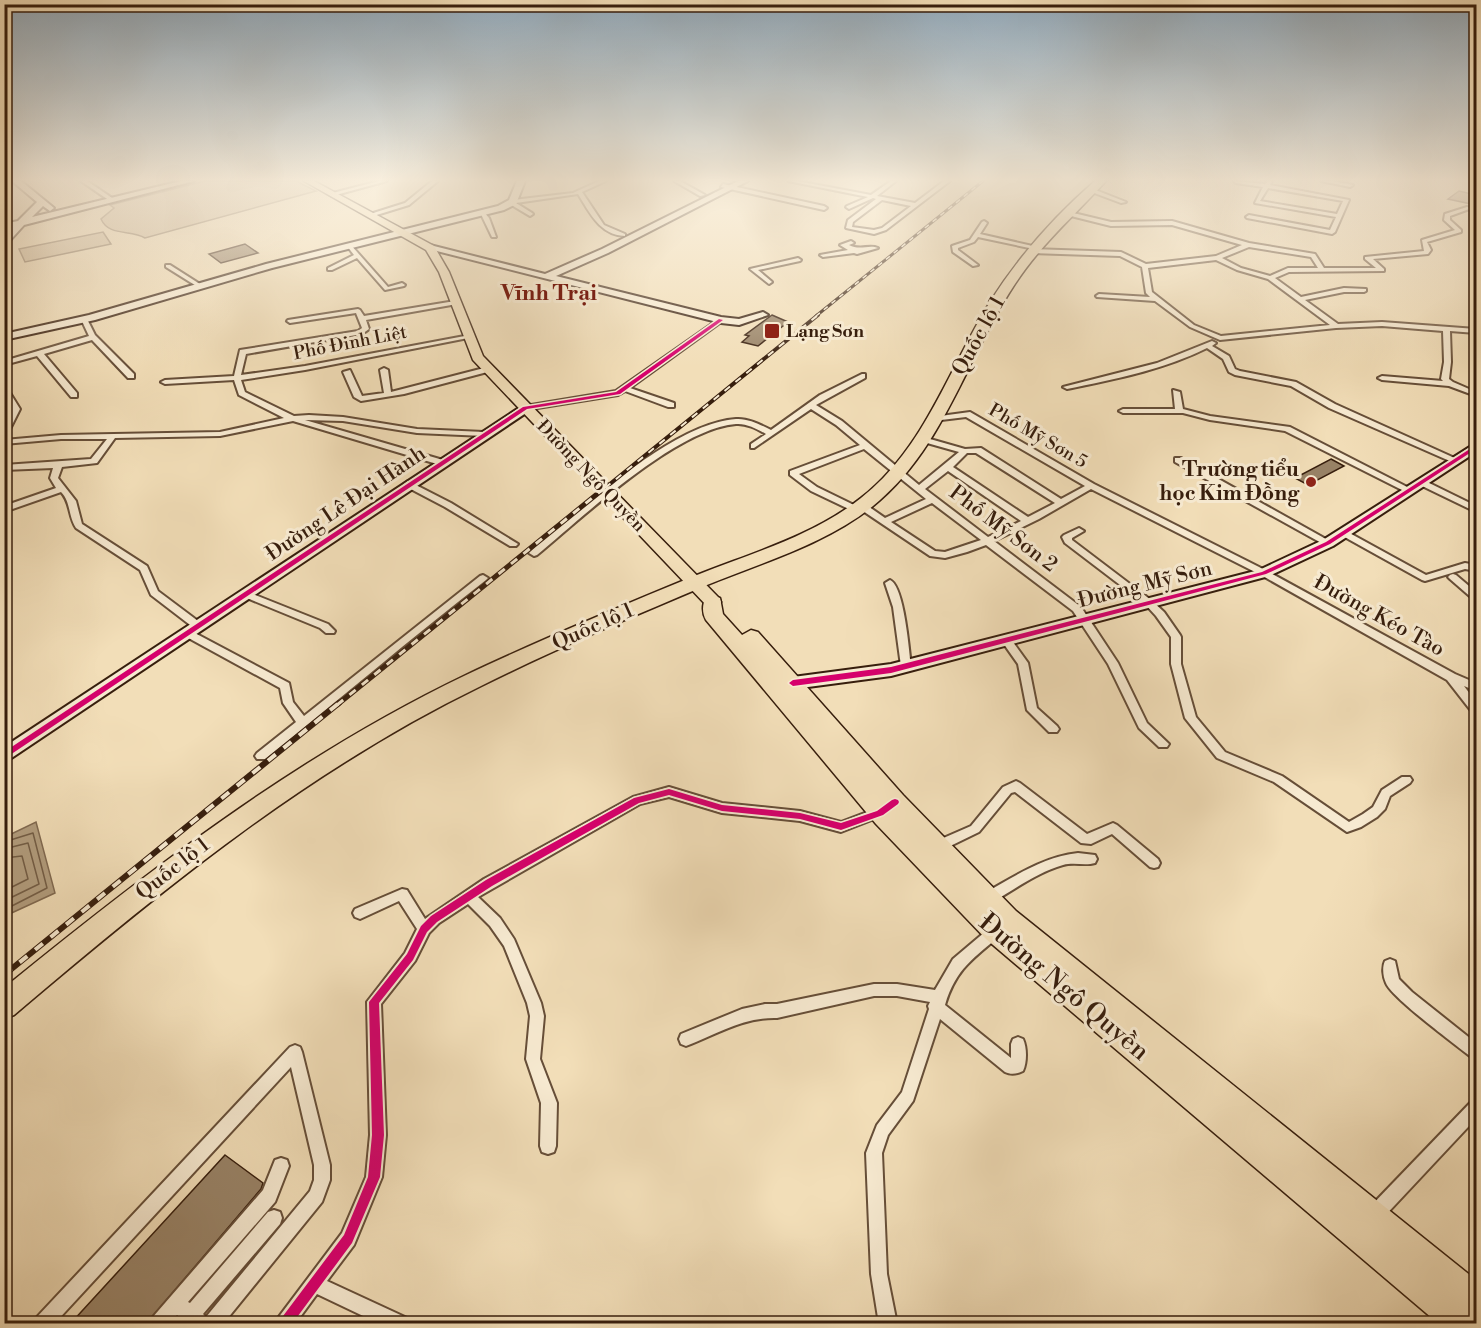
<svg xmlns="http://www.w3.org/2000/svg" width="1481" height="1328" font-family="'Libre Bodoni',serif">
<rect width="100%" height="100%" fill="#f2deb8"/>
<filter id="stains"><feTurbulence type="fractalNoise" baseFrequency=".00333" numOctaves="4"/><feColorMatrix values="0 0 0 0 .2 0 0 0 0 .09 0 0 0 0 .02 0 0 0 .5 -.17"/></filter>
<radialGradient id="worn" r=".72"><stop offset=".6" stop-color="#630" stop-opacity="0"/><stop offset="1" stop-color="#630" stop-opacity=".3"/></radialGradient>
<g fill="#d2bd9b" stroke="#846e54" stroke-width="1.5">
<path d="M205 181H296L316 191 145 238C131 229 109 237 101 219L114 208 110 205Z"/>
<polygon points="103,232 111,244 25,262 19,249"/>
</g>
<polygon fill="#b29d7e" stroke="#816a51" stroke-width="1.5" points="36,822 55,893 5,916 5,837"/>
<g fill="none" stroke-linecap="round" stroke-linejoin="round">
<g stroke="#745e46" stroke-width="1.5">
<polyline points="4,842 33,833 47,888 4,910"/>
<polyline points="4,849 28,843 39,884 4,901"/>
<polyline points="4,858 22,856 28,879 4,891"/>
</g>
</g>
<g fill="#988266" stroke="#371e0d" stroke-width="1.5">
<polygon points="1459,191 1476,195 1476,205 1448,199"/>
<polygon points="245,244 258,253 221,263 209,254"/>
<polygon points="772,315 788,322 758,346 742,342 749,336 745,335"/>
<polygon points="1331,459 1344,466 1308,485 1295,478"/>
<polygon points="225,1155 263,1183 261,1189 147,1323 71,1323"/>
</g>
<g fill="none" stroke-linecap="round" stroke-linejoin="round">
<defs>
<g id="street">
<polygon points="81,181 87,181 115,200 110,201"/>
<polygon points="379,181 387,181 332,196 329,194"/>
<polygon points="432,181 438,181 409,205 370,217 367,215 405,203"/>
<path d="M599 181H606L582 192 604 225 625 234V236C600 235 590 213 578 194L516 203 532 213 533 214 530 216 508 203 513 200 573 193Z"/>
<polygon points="674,181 680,181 705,195 700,196"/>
<path d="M788 181H797L871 195 891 181H896L877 196 915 203 944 181H950L886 230 874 234 846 228 848 220 876 199 873 198 849 209 846 207 847 206 868 197ZM882 200 911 206 882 228 874 230 852 227 853 222Z"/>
<path d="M1234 181 1265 184 1268 181H1272L1270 185 1349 200 1335 232 1332 234 1247 218 1246 217 1249 215 1330 230 1336 217 1255 203 1263 187 1236 183ZM1268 188 1343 201 1337 214 1260 201Z"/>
<polygon points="1321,181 1332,181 1353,185 1350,187"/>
<polygon points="723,184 824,206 827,208 824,210 721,187"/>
<polygon points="1089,189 1093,189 1126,202 1121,203 1089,191"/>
<path d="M1467 207 1472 208 1450 216V220L1461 230V232L1427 242 1431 250 1428 254 1373 259 1384 269V271L1289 272 1275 278 1301 297 1344 288 1366 289V291L1364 292H1344L1305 300 1338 324 1382 322 1476 329V333L1450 331 1451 362 1449 379 1453 382 1476 392V396L1449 386 1382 380 1378 378 1382 376 1443 381 1441 379 1444 362 1443 331 1382 326 1336 328 1220 340 1190 327 1155 301 1097 297 1096 296 1099 294 1150 297 1146 293 1142 267 1120 256 1031 253 1028 251 1031 249 1121 252 1146 264 1216 256 1242 245 1172 225 1111 226 1063 214V212L1065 211 1111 222 1172 221 1249 243 1315 254 1324 268H1376L1365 259V257L1424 251 1422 240 1455 230 1444 220 1445 214ZM1249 247 1311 257 1318 268H1288L1270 276 1241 268 1222 258ZM1216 260 1237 270 1268 279 1330 325 1221 336 1194 325 1152 292 1148 268Z"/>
<polygon points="480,212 484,212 489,218 496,237 492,237"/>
<polygon points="984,221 987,223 980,234 1037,247 1034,249 978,237 974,242 958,248 958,250 978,265 973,266 953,252 952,246 970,240 982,222"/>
<path d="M851 241 854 243 849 245C860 251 869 244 878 248L857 254 854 253 823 257 820 255 848 250 840 245Z"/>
<polygon points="350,244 388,287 402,283 405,285 404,286 385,290 357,258 332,270 328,270 328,268 354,255 347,246"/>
<polygon points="798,258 801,260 800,261 758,270 771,281 772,282 769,284 750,269"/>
<polygon points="166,265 170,265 203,286 198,287 166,267"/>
<path d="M455 301 458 303 457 304 366 320 369 329 362 334 246 354 241 375 305 366 470 335V337L468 338 305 370 241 380 245 392 294 416 309 415 343 417 417 429 484 432 488 434 484 436 417 433 343 421 305 420 443 460V464H437L293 421 220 436 115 438 97 463 62 467 58 478 76 501 82 524 147 566 158 591 202 624 203 626 202 628H194L151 595 140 570 76 528C68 516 71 502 61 492L4 512V506L56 488 50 478 53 468 4 470V465L91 459 107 439H61L4 444V440L61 435 220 432 284 418 239 395 234 380 165 384 161 382 165 380 234 376 240 350 358 331 362 328 356 313 290 323 287 321 288 320 358 309 360 310 364 316Z"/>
<polygon points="84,317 87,319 95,335 134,374 134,378 128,378 92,340 44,354 77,393 77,397 71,397 37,356 4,365 4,361 89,336 81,319"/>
<polygon points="719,319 724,320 630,388 674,403 674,407 668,407 625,391 618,395 525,410 521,408 525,406 616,391"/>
<path d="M1212 341 1216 343 1212 346 1229 356 1235 369 1240 371 1296 382 1335 404 1459 460 1455 462H1452L1329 408 1291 386 1235 375 1229 372 1223 359 1207 348C1163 370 1115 379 1067 389L1063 387 1157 363Z"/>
<polygon points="488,367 492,369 491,371 404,394 361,401 354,397 343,372 350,370 362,396 384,393 380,370 384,368 388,370 391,392"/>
<path d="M862 374H865V378L816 405 842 421 919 485 959 452 920 441 919 439 923 437 965 449 981 448 1061 499 1085 486 966 417 933 421 929 419 933 417 970 412 1094 484 1267 571 1455 674 1476 683V691L1464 686 1476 702V713L1472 712 1447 680 1261 575 1091 489 1039 519 994 541 1081 607 1118 663 1147 723 1169 744 1167 747H1159L1139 728 1108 664 1073 611 986 545 967 552 945 558 930 556 860 509 859 511H853L811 491 790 475V471L860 445 836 425 811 409 754 448H751V444L766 434C757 429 746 423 736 424 676 429 584 516 537 555L534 556 529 553C540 541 555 531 568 520 610 485 681 423 736 419 748 418 761 425 771 430L820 395ZM864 449 926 499 885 518 865 504H859L858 507 817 487 799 474ZM967 453H976L1055 503 1028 517 953 467ZM948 471 1021 521 988 537 925 489ZM932 503 981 540 945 552 935 551 891 522Z"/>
<polygon points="4,388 7,388 20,409 8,433 4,435 4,424 12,409 4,397"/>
<polygon points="1173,390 1180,392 1183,409 1210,416 1290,427 1413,490 1412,492 1406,492 1285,431 1210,420 1183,413 1123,413 1119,411 1123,409 1175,409"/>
<polygon points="1175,458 1181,458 1333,543 1331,545 1325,545 1175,462"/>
<polygon points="1421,479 1476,506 1476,512 1418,484 1417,482"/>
<polygon points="408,481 451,503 518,544 516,546 510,546 445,507 405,486 404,484"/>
<polygon points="1079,528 1084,531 1072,538 1072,540 1151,600 1164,612 1180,635 1181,637 1181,664 1196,717 1225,752 1282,776 1349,822 1363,814 1373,807 1382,790 1402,777 1410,777 1412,780 1410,783 1390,796 1385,809 1377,817 1361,827 1347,832 1274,782 1217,758 1185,718 1171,664 1171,637 1156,616 1145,604 1065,543 1062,537 1064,535"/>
<polygon points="1344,530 1426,575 1465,563 1476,565 1476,571 1465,569 1425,581 1422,580 1341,535 1339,533"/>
<polygon points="1453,574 1456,575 1476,592 1476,600 1473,599 1450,579 1448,577 1450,575"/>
<path d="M483 575 488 578 486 580C411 638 339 700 265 759H257L255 756 257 753 296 722 283 703 280 688 183 635 182 633 183 631H191L289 683 293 702 304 716 480 576Z"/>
<path d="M890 580C904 586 909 649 911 666L906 670 901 666 893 607 885 583Z"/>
<polygon points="245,591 328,624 335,631 334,633 326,633 320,628 242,596 240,594 242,592"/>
<polygon points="1006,637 1010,638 1028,663 1037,708 1057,726 1059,729 1057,732 1049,732 1027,710 1018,664 1001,640"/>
<polygon points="1016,781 1020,783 1087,834 1113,823 1117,825 1158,859 1160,863 1158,867 1154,868 1150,867 1112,834 1091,844 1081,843 1015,792 1011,793 979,832 940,851 936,852 932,851 930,847 932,843 971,826 1003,787"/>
<polygon points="669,787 722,803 800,811 841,822 883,806 887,808 889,811 887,814 841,832 800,821 722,813 669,797 640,804 478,897 500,918 514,939 541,1003 544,1016 540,1059 557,1103 556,1146 554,1152 548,1154 542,1152 540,1146 541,1103 526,1059 530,1016 527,1003 504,946 490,926 468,904 439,923 429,933 415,961 381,1004 386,1135 382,1177 354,1245 327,1281 407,1318 410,1324 380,1324 317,1294 295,1324 275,1324 278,1318 342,1233 366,1177 370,1135 367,1002 405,953 417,929 399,901 360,919 355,917 353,913 355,909 402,889 407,890 425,919 484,879 633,797"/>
<path d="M1078 853 1095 855 1097 859 1095 863C1085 866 1074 862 1063 865 1038 872 1015 889 993 902L988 903 983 902 982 898 983 894C1014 877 1042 857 1078 853Z"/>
<path d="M997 924 1002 926 1004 930 1002 934C974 958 956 968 945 1005L1011 1058V1044L1013 1039 1018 1037 1023 1039C1027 1048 1027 1062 1023 1071 1017 1074 1011 1075 1005 1072L940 1019 913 1101 888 1135 882 1153 887 1274 897 1324H879L871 1274 866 1153 877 1125 902 1092 929 1009 928 1006 930 1002 897 996H874L777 1018C743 1017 717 1034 686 1046L681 1044 679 1039 681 1034 742 1009 765 1004H777L874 984H897L935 990 953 959 992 926Z"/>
<path d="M1390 959 1395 961 1399 979 1412 992 1476 1043V1059L1471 1057C1455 1044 1392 998 1386 983 1383 977 1382 967 1385 961Z"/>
<polygon points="295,1045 300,1047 302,1052 330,1165 330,1180 322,1202 223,1324 174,1324 178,1316 177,1315 170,1324 149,1324 152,1318 263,1190 275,1160 281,1158 287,1160 289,1166 275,1202 188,1302 190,1303 268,1212 274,1210 280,1212 282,1218 280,1224 203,1314 206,1317 310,1191 314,1180 314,1165 291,1067 54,1324 33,1324 36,1318 290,1047"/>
<polygon points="1476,1099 1476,1118 1469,1126 1380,1221 1374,1223 1368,1221 1366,1215 1368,1209 1471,1102"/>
</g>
<g id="secondary">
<polygon points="12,181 21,181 54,208 50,211 43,206 32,217 181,181 194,181 24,225 4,247 4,237 12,228 4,230 4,224 18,221 37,202"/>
<polygon points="517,181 525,181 516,204 504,210 272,268 95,320 4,340 4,334 89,315 266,264 498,206 509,200"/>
<polygon points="738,181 748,181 608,253 556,276 721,317 739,319 763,312 768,315 739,325 721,323 425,248 430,245 545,274 602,249"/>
<polygon points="525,404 531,408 529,411 4,763 4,747"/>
<polygon points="1476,443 1476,452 1333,546 1269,576 891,676 793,689 785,683 793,677 891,664 1259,570 1323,540"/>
</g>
<polygon id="primary" points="304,181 314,181 434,246 449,272 483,356 719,598 721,602 719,606 707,606 473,360 439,272 426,250"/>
<g id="highway">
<path d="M1095 181H1106C1074 216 1039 246 1013 287 966 359 943 450 873 506 826 544 763 562 707 585 631 617 555 649 481 686 308 770 160 891 14 1015L4 1019V988C149 870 297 756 466 675 542 639 619 607 697 575 752 553 813 536 861 498 925 448 949 368 990 302 1019 256 1055 216 1095 181Z"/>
<path d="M713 596 720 598 723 614 742 635 751 630 758 632 903 795 1016 911 1476 1280V1324H1439L986 939 876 824 706 620C702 613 702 604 706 598Z"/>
</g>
</defs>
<use href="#street" stroke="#664e38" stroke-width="4"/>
<use href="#secondary" stroke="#371e0d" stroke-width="4"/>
<use href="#primary" stroke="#371e0d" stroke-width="3"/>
<use href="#highway" stroke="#371e0d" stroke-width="3"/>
<use href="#street" fill="#f7ead1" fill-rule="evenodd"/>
<use href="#secondary" fill="#f7ead1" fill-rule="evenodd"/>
<use href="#primary" fill="#f2deb8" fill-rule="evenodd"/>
<use href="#highway" fill="#f2deb8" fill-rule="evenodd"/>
<defs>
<polyline id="rail-far3" points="816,316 983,181"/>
<polyline id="rail-far2" points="605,488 818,315"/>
<polyline id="rail-far1" points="337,705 607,486"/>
<polyline id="rail" points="4,975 339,703"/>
</defs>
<use href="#rail-far3" stroke="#371e0d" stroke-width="3"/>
<use href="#rail-far2" stroke="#371e0d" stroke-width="4"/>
<use href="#rail-far1" stroke="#371e0d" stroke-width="5"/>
<use href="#rail" stroke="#371e0d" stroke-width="6"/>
<use href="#rail-far3" stroke="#f7ead1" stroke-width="1.5" stroke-dasharray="5" stroke-linecap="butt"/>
<use href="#rail-far2" stroke="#f7ead1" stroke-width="2" stroke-dasharray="7" stroke-linecap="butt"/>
<use href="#rail-far1" stroke="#f7ead1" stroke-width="3" stroke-dasharray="8" stroke-linecap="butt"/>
<use href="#rail" stroke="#f7ead1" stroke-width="4" stroke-dasharray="10" stroke-linecap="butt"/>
<defs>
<g id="cycleway">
<polygon points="719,319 723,320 620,394 527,409 4,759 4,752 523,407 616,392"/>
<polygon points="1476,445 1476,449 1330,544 1266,574 891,673 793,686 789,683 793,680 891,667 1262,572 1326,542"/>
<polygon points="669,789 722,805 800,813 841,823 877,811 892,800 895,799 898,800 899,802 898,804 883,815 841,830 800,819 722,811 669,795 639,803 492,886 437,922 427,932 413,960 379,1003 384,1135 380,1177 352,1243 292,1324 278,1324 280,1320 344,1235 368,1177 372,1135 369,1002 407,954 421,926 431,916 486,880 634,798"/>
</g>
</defs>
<use href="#cycleway" stroke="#f7ead1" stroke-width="3"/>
<use href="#cycleway" fill="#d6006c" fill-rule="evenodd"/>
</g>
<linearGradient id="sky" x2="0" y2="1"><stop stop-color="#92abbe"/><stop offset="0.49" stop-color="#f9f0df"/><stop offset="1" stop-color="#f9f0df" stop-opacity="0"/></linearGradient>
<rect width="1481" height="367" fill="url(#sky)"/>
<g fill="#8f2418" stroke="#f7ead1" stroke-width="2">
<rect x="764" y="323" width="16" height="16" rx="3"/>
<circle cx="1311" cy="482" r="6"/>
</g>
<g text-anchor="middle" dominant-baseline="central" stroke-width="6" stroke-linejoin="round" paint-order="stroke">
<g font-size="18" font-weight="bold" fill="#371e0d" stroke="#f7ead1" text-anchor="start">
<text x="786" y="331">Lạng Sơn</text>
</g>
<g font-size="18" fill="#371e0d" stroke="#f7ead1">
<text transform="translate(350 343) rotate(-11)">Phố Đinh Liệt</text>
<text transform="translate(1038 436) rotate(30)">Phố Mỹ Sơn 5</text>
<text transform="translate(591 476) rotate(46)">Đường Ngô Quyền</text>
</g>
<g font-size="21" fill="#371e0d" stroke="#f7ead1">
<text transform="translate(979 336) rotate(-61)">Quốc lộ 1</text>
<text transform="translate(346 504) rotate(-34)">Đường Lê Đại Hành</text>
<text transform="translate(1003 529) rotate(37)">Phố Mỹ Sơn 2</text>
<text transform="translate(1145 585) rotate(-14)">Đường Mỹ Sơn</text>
<text transform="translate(1379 616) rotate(29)">Đường Kéo Tào</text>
<text transform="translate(593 627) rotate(-24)">Quốc lộ 1</text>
<text transform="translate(173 869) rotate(-38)">Quốc lộ 1</text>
</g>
<g font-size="21" font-weight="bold" fill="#371e0d" stroke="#f7ead1" text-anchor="end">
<text x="1299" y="470">Trường tiểu<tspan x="1299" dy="24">học Kim Đồng</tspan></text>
</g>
<g font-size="22" font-weight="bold" fill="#7a1f14" stroke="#f7ead1">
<text x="549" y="293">Vĩnh Trại</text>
</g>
<g font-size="26" fill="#371e0d" stroke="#f7ead1">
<text transform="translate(1064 987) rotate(40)">Đường Ngô Quyền</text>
</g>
</g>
<rect width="1481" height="1328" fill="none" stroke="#f2deb8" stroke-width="24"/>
<rect x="6" y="6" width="1469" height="1316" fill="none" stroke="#371e0d" stroke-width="3"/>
<rect x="12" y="12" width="1457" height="1304" fill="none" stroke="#371e0d" stroke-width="1.5"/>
<rect width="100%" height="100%" filter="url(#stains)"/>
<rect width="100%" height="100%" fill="url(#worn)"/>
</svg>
